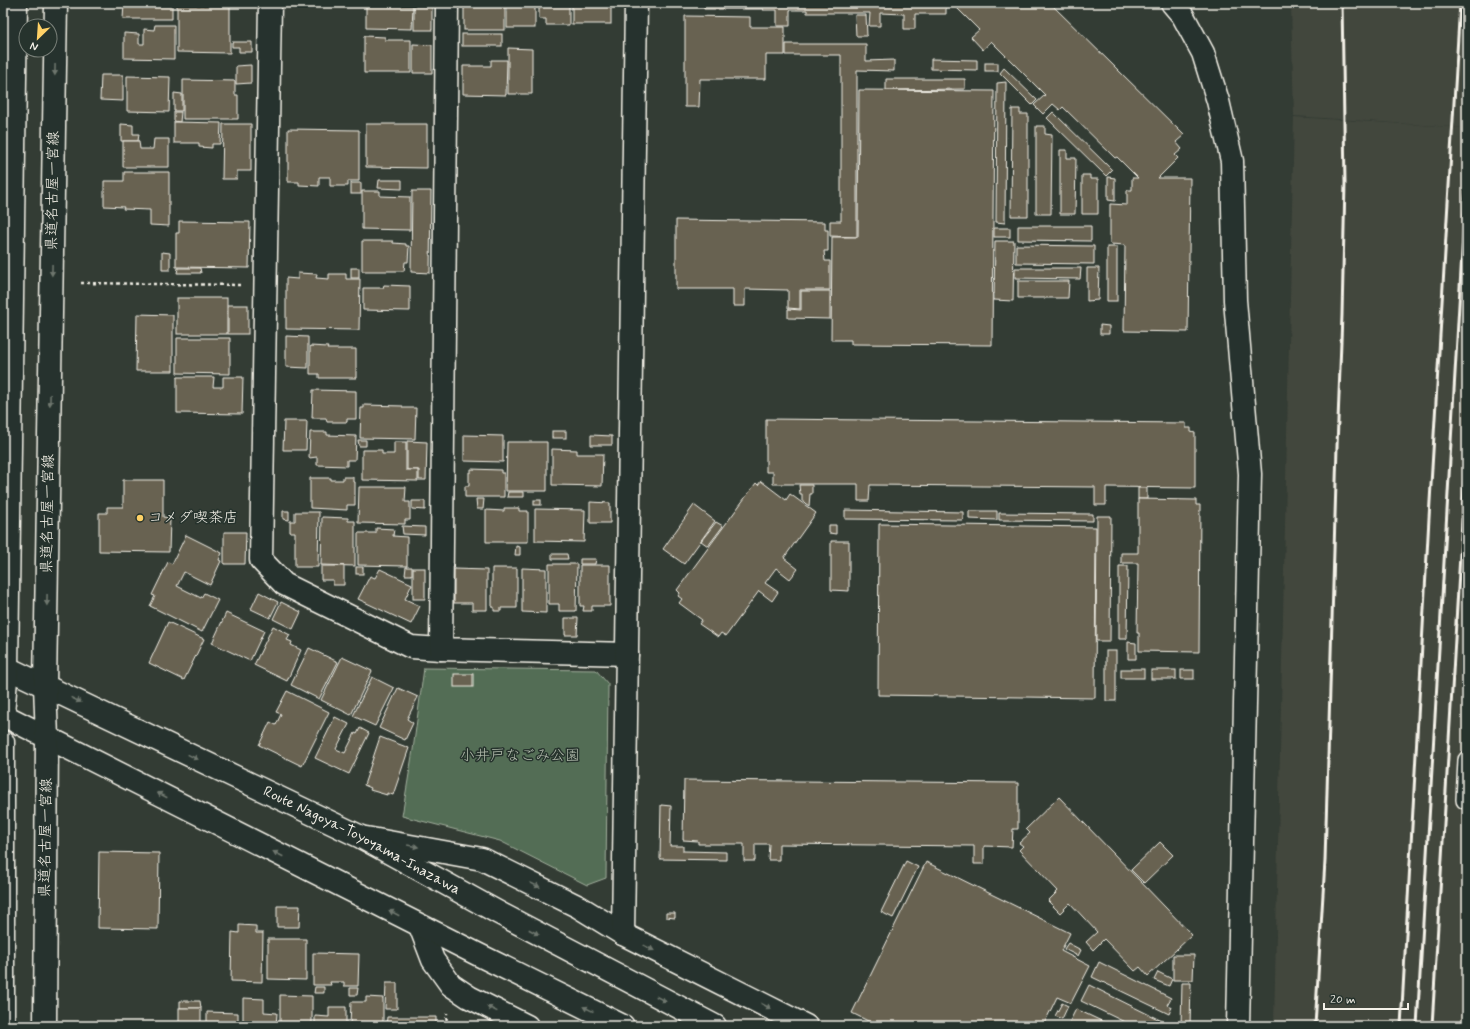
<svg xmlns="http://www.w3.org/2000/svg" width="1470" height="1029" font-family="Mynerve,'Klee One',sans-serif">
<rect width="100%" height="100%" fill="#333c34"/>
<filter id="ink" filterUnits="userSpaceOnUse"><feTurbulence type="fractalNoise" baseFrequency=".025" numOctaves="2"/><feDisplacementMap in="SourceGraphic" scale="8" xChannelSelector="R" yChannelSelector="G"/><feConvolveMatrix kernelMatrix="1 2 1 2 8 2 1 2 1" color-interpolation-filters="sRGB"/></filter>
<g filter="url(#ink)">
<g fill="#43473d">
<polygon points="1291,3 1467,3 1467,128 1294,116"/>
<polygon points="1294,117 1467,128 1467,1026 1274,1026"/>
</g>
<polygon fill="#526d54" stroke="#a3af9e" points="424,668 596,670 608,684 606,878 587,885 500,841 402,816 413,750"/>
<g fill="#686251" stroke="#f4f1e8">
<polygon points="124,3 172,3 172,19 123,19"/>
<rect x="464" y="3" width="41" height="27"/>
<rect x="507" y="3" width="28" height="25"/>
<polygon points="539,3 569,3 569,25 546,25 546,19 539,19"/>
<rect x="572" y="3" width="39" height="21"/>
<polygon points="682,3 946,3 946,14 915,14 915,29 904,29 904,14 880,13 880,26 869,26 870,13 807,13 807,10 790,10 790,26 777,26 777,10 763,10 764,9 704,9 704,6 682,6"/>
<polygon points="952,3 1050,3 1184,135 1176,142 1182,149 1175,155 1178,158 1158,178 1190,178 1188,332 1124,331 1125,245 1110,244 1110,204 1127,205 1127,190 1132,190 1132,178 1138,178 1117,157 1115,158 1063,107 1060,110 1053,104 1043,114 1034,105 1045,95 991,41 983,50 971,37 979,30"/>
<polygon points="177,5 230,6 230,53 177,52"/>
<polygon points="366,5 413,6 412,29 366,28"/>
<rect x="414" y="6" width="18" height="24"/>
<polygon points="855,15 866,15 867,36 856,36"/>
<polygon points="685,16 750,17 750,27 785,27 785,55 766,55 766,79 700,79 699,107 685,107"/>
<polygon points="155,25 174,25 174,59 124,58 124,33 139,34 139,44 144,44 144,29 154,30"/>
<rect x="462" y="34" width="40" height="12"/>
<polygon points="364,36 385,37 385,40 411,40 411,73 364,73"/>
<polygon points="232,42 252,42 252,52 239,52 239,47 232,47"/>
<polygon points="413,44 432,45 432,73 413,73"/>
<polygon points="786,44 866,44 866,61 894,60 894,71 857,70 857,237 830,236 830,221 841,221 841,55 786,55"/>
<polygon points="508,48 532,49 532,94 508,94"/>
<polygon points="931,59 977,60 977,70 931,69"/>
<polygon points="491,60 507,60 506,95 463,94 463,66 491,66"/>
<rect x="985" y="63" width="13" height="8"/>
<polygon points="251,65 251,83 236,84 236,66"/>
<polygon points="1004,68 1037,100 1032,105 1000,73"/>
<polygon points="101,75 123,75 123,101 100,100"/>
<polygon points="127,76 170,77 169,112 127,111"/>
<polygon points="886,79 965,79 965,89 886,90"/>
<polygon points="183,80 235,81 235,95 238,95 238,119 183,119"/>
<polygon points="1006,82 1005,223 996,222 997,83"/>
<polygon points="859,90 994,91 992,345 851,344 851,340 831,340 832,237 858,237"/>
<polygon points="174,93 182,94 182,111 174,111"/>
<polygon points="1012,109 1020,109 1020,114 1028,114 1028,216 1011,216"/>
<polygon points="174,112 181,112 180,122 174,121"/>
<polygon points="1053,112 1112,170 1106,176 1047,118"/>
<polygon points="174,122 221,123 220,144 212,144 212,148 199,147 199,143 174,143"/>
<polygon points="121,124 133,125 133,134 139,134 138,141 121,141"/>
<polygon points="223,124 251,124 251,171 237,171 237,179 222,179"/>
<polygon points="366,124 427,124 427,168 366,167"/>
<polygon points="1036,126 1045,126 1045,134 1052,135 1051,214 1036,214"/>
<polygon points="288,129 359,130 359,181 348,181 348,186 330,186 330,177 319,177 319,186 299,185 299,182 288,182"/>
<polygon points="154,139 169,139 169,167 123,167 123,141 139,141 140,149 153,149"/>
<polygon points="1060,150 1067,150 1067,158 1076,158 1075,214 1060,214"/>
<polygon points="124,172 169,172 169,226 150,225 150,210 123,209 124,207 104,206 104,181 124,181"/>
<polygon points="1082,175 1090,175 1090,179 1098,179 1098,214 1082,214"/>
<polygon points="1108,177 1115,178 1115,201 1108,200"/>
<polygon points="379,180 402,180 402,189 378,188"/>
<rect x="351" y="183" width="10" height="11"/>
<polygon points="362,191 380,191 380,196 410,197 410,230 362,229"/>
<polygon points="412,191 431,191 430,273 411,272"/>
<polygon points="676,220 825,222 825,230 828,230 828,251 824,251 825,261 830,261 830,290 800,290 800,309 788,308 788,290 745,289 745,306 733,306 733,289 676,289"/>
<polygon points="179,221 250,222 249,268 176,267 176,233 179,233"/>
<polygon points="1018,226 1091,226 1091,241 1018,240"/>
<rect x="994" y="228" width="16" height="9"/>
<polygon points="362,241 393,241 393,243 406,244 406,246 409,246 408,262 405,262 404,271 362,271"/>
<polygon points="995,241 1014,241 1013,301 994,300"/>
<polygon points="1016,245 1094,246 1094,264 1016,263"/>
<rect x="1107" y="247" width="10" height="54"/>
<polygon points="162,252 170,253 170,270 162,270"/>
<polygon points="178,268 200,268 201,273 177,273"/>
<rect x="351" y="268" width="8" height="10"/>
<polygon points="1015,268 1081,268 1080,279 1015,278"/>
<polygon points="1087,268 1099,268 1098,300 1087,301"/>
<polygon points="298,273 317,274 316,278 329,279 329,274 346,274 346,279 360,279 359,330 286,329 286,278 298,279"/>
<polygon points="1018,281 1069,281 1068,298 1018,298"/>
<polygon points="384,285 410,286 410,311 363,310 363,288 383,288"/>
<polygon points="801,291 830,291 830,319 788,318 788,309 801,310"/>
<rect x="177" y="298" width="50" height="36"/>
<rect x="228" y="305" width="20" height="29"/>
<polygon points="137,314 173,315 173,371 136,371"/>
<polygon points="1100,325 1109,326 1109,334 1100,334"/>
<polygon points="286,336 308,337 308,368 286,367"/>
<polygon points="177,338 230,338 230,374 177,373"/>
<polygon points="310,346 328,347 327,349 356,349 356,378 319,378 319,374 310,374"/>
<polygon points="177,377 214,377 213,387 223,387 223,377 243,377 242,414 177,413"/>
<polygon points="313,390 356,391 356,419 347,419 347,422 327,422 326,418 312,418"/>
<polygon points="364,405 403,406 403,408 416,408 415,439 360,438 361,408 364,408"/>
<polygon points="766,419 1186,423 1186,428 1191,428 1191,432 1195,433 1195,488 1106,487 1106,505 1095,505 1095,487 870,485 869,501 858,501 858,484 773,484 773,472 766,472"/>
<polygon points="284,421 307,421 306,450 283,450"/>
<rect x="552" y="431" width="14" height="7"/>
<polygon points="310,432 327,432 327,435 356,436 355,460 347,460 347,466 317,465 317,457 309,458"/>
<polygon points="464,435 503,436 503,462 464,461"/>
<polygon points="591,435 612,436 612,445 591,445"/>
<polygon points="358,440 366,440 366,446 359,446"/>
<polygon points="407,441 427,442 426,480 419,480 419,470 407,470"/>
<polygon points="394,442 406,442 406,470 418,470 418,481 362,480 362,450 382,450 382,454 394,454"/>
<polygon points="507,442 547,442 547,491 506,491"/>
<polygon points="552,449 577,450 577,454 603,454 602,486 552,485"/>
<polygon points="471,469 501,470 501,473 504,473 504,497 465,497 465,486 469,486 469,472 471,472"/>
<polygon points="343,477 353,477 353,482 355,482 355,505 347,505 347,510 310,508 310,478 331,478 331,480 343,480"/>
<polygon points="123,480 163,480 163,517 170,518 169,552 99,551 99,513 107,513 107,507 123,507"/>
<polygon points="761,481 786,500 790,494 816,513 784,558 798,569 790,579 776,568 765,583 778,592 772,601 759,591 726,636 721,633 718,637 699,624 702,620 679,603 682,599 678,596 680,593 677,590 756,483 758,485"/>
<polygon points="799,485 812,485 812,494 810,494 809,506 802,501 802,494 800,494"/>
<polygon points="359,487 406,487 405,502 410,502 410,520 405,520 405,524 358,523"/>
<rect x="1138" y="488" width="9" height="11"/>
<polygon points="508,492 524,492 524,497 507,497"/>
<polygon points="476,499 484,499 483,509 477,509"/>
<polygon points="1138,499 1196,500 1196,505 1200,505 1199,652 1139,651 1139,633 1137,633 1138,563 1121,563 1121,553 1138,553"/>
<rect x="534" y="500" width="7" height="5"/>
<polygon points="412,501 425,501 425,510 412,509"/>
<polygon points="590,502 610,503 610,523 590,523"/>
<polygon points="694,505 715,521 684,564 663,549"/>
<polygon points="504,508 519,508 519,511 528,511 528,542 486,542 486,510 504,511"/>
<polygon points="535,509 585,510 584,542 535,541"/>
<polygon points="845,510 963,512 963,520 845,519"/>
<polygon points="283,511 289,511 289,520 283,519"/>
<polygon points="969,511 997,511 997,520 969,519"/>
<polygon points="295,512 319,512 318,567 295,567 295,532 290,532 290,521 295,521"/>
<polygon points="999,513 1093,514 1093,521 999,520"/>
<polygon points="1097,516 1111,516 1110,641 1096,641"/>
<polygon points="322,517 348,518 348,521 355,521 355,566 321,565"/>
<polygon points="716,522 723,526 708,546 701,541"/>
<polygon points="879,524 1096,527 1095,698 878,695"/>
<polygon points="829,525 836,525 836,534 829,533"/>
<polygon points="402,526 425,527 425,535 403,534"/>
<polygon points="376,528 394,529 393,536 407,537 407,566 358,565 358,533 376,533"/>
<polygon points="224,532 246,532 245,564 224,564"/>
<polygon points="186,535 222,553 219,560 221,561 210,585 184,572 177,586 201,598 204,593 218,600 202,632 150,606 155,596 152,595 168,562 172,564"/>
<polygon points="831,541 849,541 849,591 831,590"/>
<polygon points="516,546 520,547 520,555 515,555"/>
<polygon points="552,554 567,554 568,559 552,559"/>
<polygon points="580,559 596,559 595,564 580,564"/>
<polygon points="549,564 577,564 576,611 559,611 559,604 549,604"/>
<polygon points="580,565 610,565 610,606 592,606 592,611 583,611 584,606 580,606"/>
<polygon points="321,566 344,566 344,585 333,585 333,580 321,580"/>
<polygon points="1119,566 1128,566 1127,639 1119,639"/>
<rect x="356" y="567" width="7" height="7"/>
<polygon points="406,567 412,567 412,575 405,575"/>
<rect x="413" y="568" width="12" height="31"/>
<polygon points="492,568 517,568 517,608 501,608 501,611 494,611 494,607 492,607"/>
<polygon points="522,568 546,569 546,613 522,612"/>
<polygon points="380,569 412,584 405,599 420,606 411,624 358,599 370,576 375,578"/>
<polygon points="454,569 487,570 487,610 472,610 472,603 454,603"/>
<polygon points="259,592 278,602 270,618 251,609"/>
<polygon points="281,602 301,612 293,629 273,619"/>
<polygon points="226,613 264,631 250,661 212,643"/>
<polygon points="565,618 578,618 577,635 565,635"/>
<polygon points="168,622 204,639 184,680 149,663"/>
<polygon points="273,626 290,635 287,640 292,642 291,645 301,650 287,681 254,665"/>
<polygon points="1128,642 1136,643 1136,659 1128,659"/>
<polygon points="309,648 338,662 319,699 291,685"/>
<rect x="1106" y="651" width="10" height="50"/>
<polygon points="342,657 372,671 351,715 321,700"/>
<rect x="1121" y="669" width="23" height="9"/>
<rect x="1151" y="670" width="25" height="9"/>
<rect x="1181" y="670" width="13" height="9"/>
<rect x="454" y="674" width="19" height="13"/>
<polygon points="372,677 394,688 375,726 353,716"/>
<polygon points="398,688 418,697 407,719 413,723 405,740 379,728"/>
<polygon points="287,691 329,712 302,766 259,745 270,722 276,725 281,714 276,712"/>
<polygon points="335,717 349,724 336,749 345,753 355,733 357,734 360,728 369,733 349,774 315,758"/>
<polygon points="380,737 409,748 393,795 387,793 387,795 370,790 371,788 364,785"/>
<polygon points="684,780 1018,783 1018,829 1013,829 1012,847 984,846 984,864 974,864 974,846 779,844 779,860 768,860 769,844 755,844 755,861 744,861 744,844 698,844 698,841 683,840"/>
<polygon points="1059,797 1192,935 1148,976 1140,967 1135,971 1104,939 1093,950 1086,942 1097,932 1070,903 1060,913 1048,901 1058,891 1019,850 1023,846 1019,843 1030,833 1026,829"/>
<polygon points="661,805 671,806 670,846 683,846 683,851 726,852 726,860 660,859"/>
<polygon points="1160,842 1173,855 1144,883 1131,870"/>
<polygon points="99,852 159,853 158,929 98,928"/>
<polygon points="906,861 918,867 893,918 881,912"/>
<polygon points="926,862 1070,933 1061,951 1090,966 1071,1003 1057,997 1043,1026 878,1026 852,1013"/>
<polygon points="277,906 300,906 299,927 277,927"/>
<polygon points="666,913 675,913 675,918 666,917"/>
<polygon points="239,925 256,926 256,933 263,933 262,982 231,981 232,932 239,933"/>
<polygon points="268,939 306,939 306,980 268,979"/>
<polygon points="1068,943 1081,950 1078,956 1064,949"/>
<polygon points="313,953 359,954 358,986 344,986 344,982 330,982 331,985 313,985"/>
<polygon points="1173,955 1194,955 1193,980 1173,980"/>
<polygon points="1099,962 1171,998 1167,1005 1172,1007 1169,1014 1092,977"/>
<polygon points="1158,972 1172,979 1169,986 1154,980"/>
<polygon points="386,983 397,983 397,1009 385,1009"/>
<polygon points="1182,983 1191,983 1190,1026 1181,1026"/>
<polygon points="1089,985 1170,1025 1133,1026 1081,1001"/>
<polygon points="315,987 324,987 324,993 314,993"/>
<polygon points="350,988 358,988 357,995 350,995"/>
<polygon points="280,995 312,996 312,1026 280,1026"/>
<polygon points="366,997 383,998 383,1026 350,1026 351,1002 366,1002"/>
<polygon points="243,998 264,999 264,1012 277,1013 276,1026 243,1026"/>
<polygon points="180,1001 200,1001 201,1008 180,1008"/>
<polygon points="1062,1003 1068,1006 1062,1019 1055,1016"/>
<polygon points="329,1007 346,1007 346,1026 315,1026 315,1016 329,1017"/>
<rect x="179" y="1008" width="22" height="18"/>
<polygon points="1076,1009 1112,1026 1070,1026 1068,1025"/>
<polygon points="207,1012 238,1013 238,1026 207,1026"/>
<polygon points="387,1017 436,1017 436,1026 386,1026"/>
</g>
<g fill="none" stroke-linecap="round" stroke-linejoin="round">
<defs>
<polyline id="lane" points="1467,760 1465,800 1467,800"/>
<g id="street">
<polyline points="270,3 261,560 284,584 411,647 441,649"/>
<polyline points="447,3 441,649 627,654"/>
<polyline points="366,838 482,859 579,907 623,934 806,1026"/>
<polyline points="420,926 433,960 451,985 469,997 527,1026"/>
<polyline points="623,934 636,3"/>
</g>
<g id="secondary">
<polyline points="1172,3 1183,16 1203,53 1218,101 1232,161 1235,300 1250,474 1238,1026"/>
<path id="s1" d="M3 666 361 837 499 913 715 1026"/>
<polyline points="3,714 7,668 16,3"/>
<polyline points="3,715 479,955 623,1026"/>
<polyline points="3,742 3,1026"/>
<polyline points="45,1026 47,738 45,685 56,3"/>
</g>
</defs>
<use href="#lane" stroke="#f4f1e8" stroke-width="20"/>
<use href="#street" stroke="#f4f1e8" stroke-width="25"/>
<use href="#secondary" stroke="#f4f1e8" stroke-width="25"/>
<g stroke="#f4f1e8" stroke-width="2.5" stroke-dasharray="3 3" stroke-linecap="butt">
<polyline points="81,283 241,285"/>
<polyline points="446,1026 447,1013"/>
</g>
<use href="#lane" stroke="#26332d" stroke-width="17"/>
<use href="#street" stroke="#26332d" stroke-width="22"/>
<use href="#secondary" stroke="#26332d" stroke-width="22"/>
<g stroke="#f4f1e8" stroke-width="3">
<polyline points="1315,1026 1325,861 1337,447 1342,315 1345,183 1342,3"/>
<polyline points="1401,1026 1429,518 1460,3"/>
<polyline points="1417,1026 1467,167"/>
<polyline points="1432,1026 1467,437"/>
</g>
</g>
<defs><path id="oneway-solid" d="M-6-.8H1V-3.2L6.5 0L1 3.2V.8H-6Z"/></defs>
<g fill="#6e766e">
<use href="#oneway-solid" transform="translate(55 70) rotate(91)"/>
<use href="#oneway-solid" transform="translate(52 270) rotate(91)"/>
<use href="#oneway-solid" transform="translate(50 400) rotate(91)"/>
<use href="#oneway-solid" transform="translate(47 600) rotate(91)"/>
<use href="#oneway-solid" transform="translate(76 700) rotate(26)"/>
<use href="#oneway-solid" transform="translate(193 757) rotate(26)"/>
<use href="#oneway-solid" transform="translate(162 795) rotate(-153)"/>
<use href="#oneway-solid" transform="translate(413 846) rotate(10)"/>
<use href="#oneway-solid" transform="translate(278 854) rotate(-153)"/>
<use href="#oneway-solid" transform="translate(535 885) rotate(26)"/>
<use href="#oneway-solid" transform="translate(394 913) rotate(-153)"/>
<use href="#oneway-solid" transform="translate(534 932) rotate(28)"/>
<use href="#oneway-solid" transform="translate(649 948) rotate(27)"/>
<use href="#oneway-solid" transform="translate(661 999) rotate(28)"/>
<use href="#oneway-solid" transform="translate(766 1006) rotate(27)"/>
<use href="#oneway-solid" transform="translate(492 1009) rotate(-154)"/>
<use href="#oneway-solid" transform="translate(588 1009) rotate(-154)"/>
</g>
</g>
<circle fill="#ffd166" stroke="#26332d" stroke-width="1.5" cx="140" cy="518" r="4"/>
<g text-anchor="middle" dominant-baseline="central" stroke-width="3" stroke-linejoin="round" paint-order="stroke">
<g font-size="15" fill="#f4f1e8" stroke="#26332d">
<text transform="translate(53 191) rotate(-89)">県道名古屋一宮線</text>
<text transform="translate(48 514) rotate(-89)">県道名古屋一宮線</text>
<text transform="translate(46 838) rotate(-89)">県道名古屋一宮線</text>
<text stroke="none"><textPath href="#s1" startOffset="399">Route Nagoya-Toyoyama-Inazawa</textPath></text>
</g>
<g font-size="15" fill="#f4f1e8" stroke="#26332d" text-anchor="start">
<text x="148" y="518">コメダ喫茶店</text>
</g>
<g font-size="15" fill="#b3bcad" stroke="#26332d">
<text x="520" y="756">小井戸なごみ公園</text>
</g>
</g>
<rect width="1470" height="1029" fill="none" stroke="#26332d" stroke-width="16"/>
<rect x="8" y="8" width="1454" height="1013" fill="none" stroke="#f4f1e8" stroke-width="1.5" filter="url(#ink)"/>
<g transform="translate(38 38) rotate(205)"><circle r="19" fill="#26332d" stroke="#787f78"/>
<path d="M0-3L7 15L0 10L-7 15Z" fill="#ffd166"/>
<text y="-6" font-size="11" font-weight="bold" text-anchor="middle" fill="#f4f1e8">N</text>
</g>
<path d="M1324 1003v6h84v-6" fill="none" stroke="#f4f1e8" stroke-width="2"/>
<text x="1330" y="1003" font-size="12" fill="#f4f1e8" stroke="#26332d" stroke-width="3" paint-order="stroke">20 m</text>
</svg>
